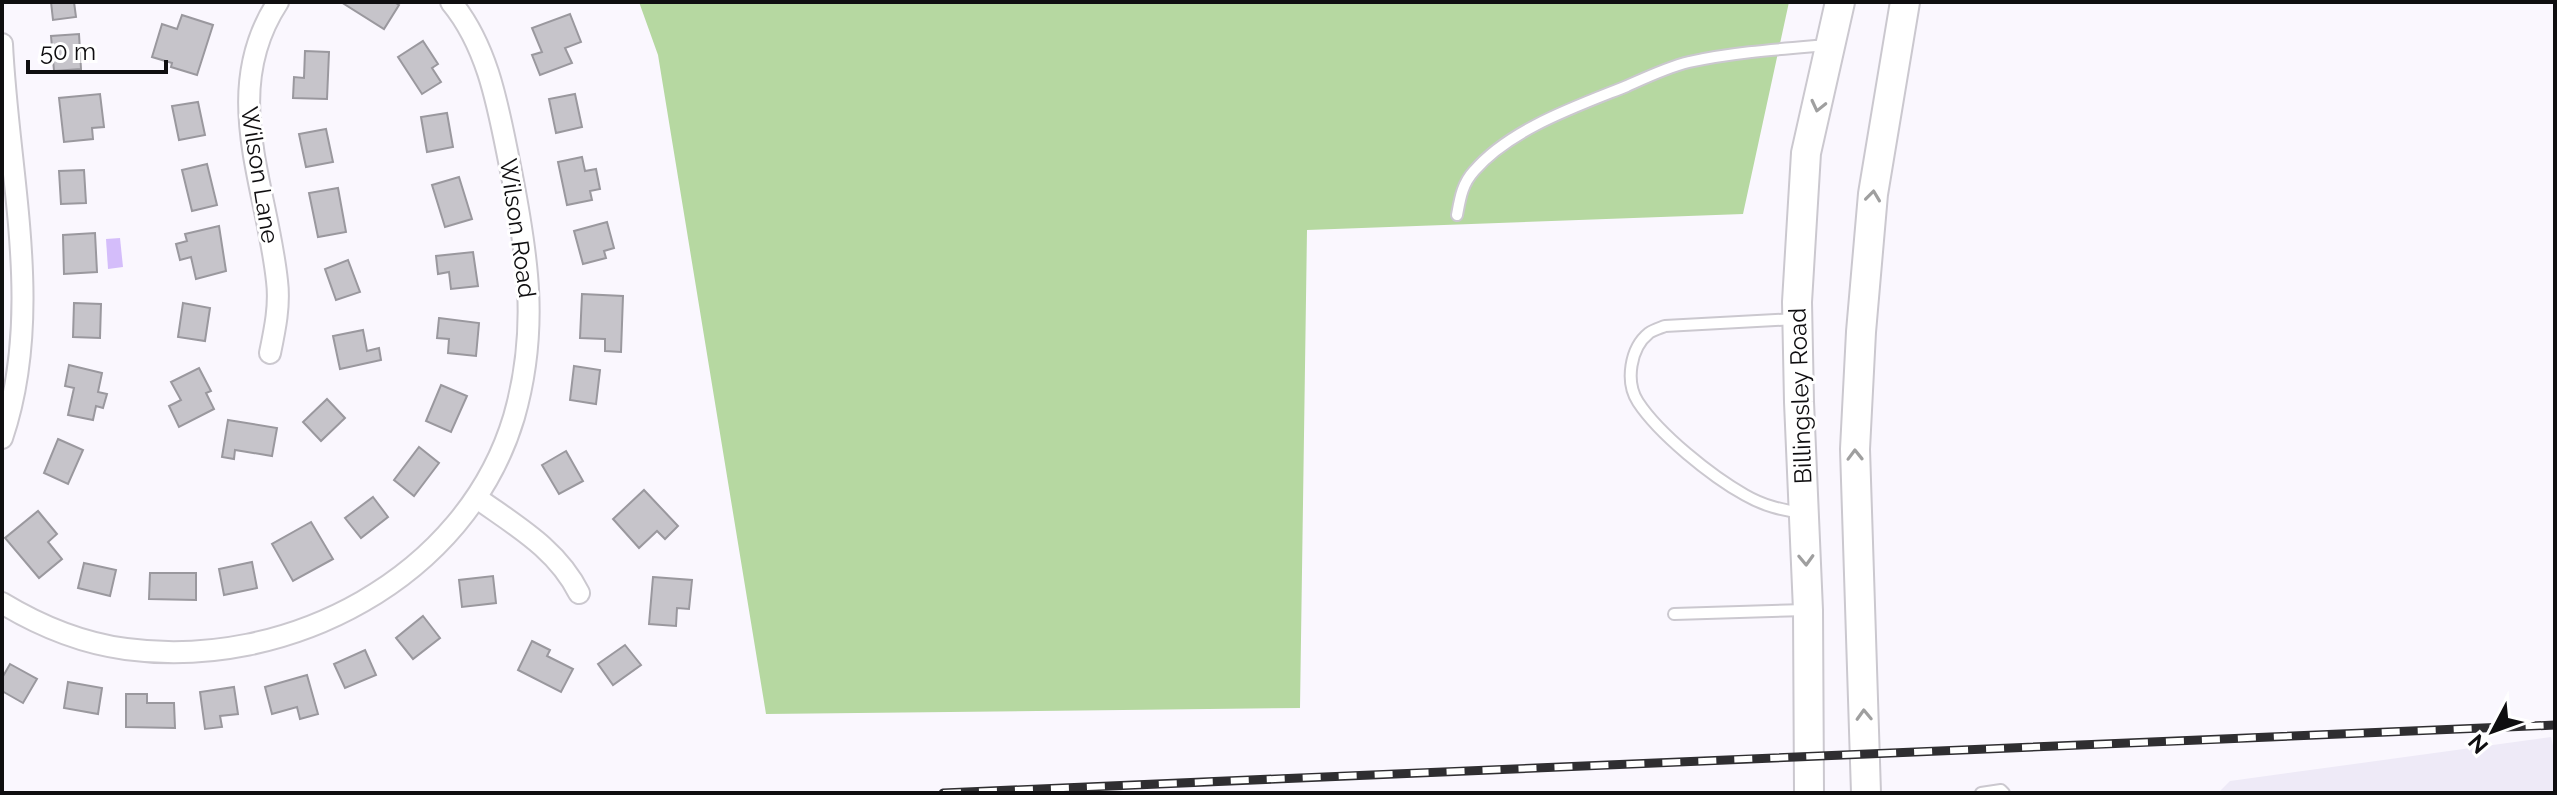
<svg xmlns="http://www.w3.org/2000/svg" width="2557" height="795" font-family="Raleway,sans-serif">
<rect width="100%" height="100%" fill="#faf7fe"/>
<polygon fill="#eeeaf7" points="2551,737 2555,754 2555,793 2218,793 2230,781"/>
<polygon fill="#b6d8a1" points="639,2 1789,2 1743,214 1307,230 1300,708 766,714 658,55"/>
<polygon fill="#d4bdfa" points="120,238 123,267 108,269 106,239"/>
<g fill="#c6c4ca" stroke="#9a989e" stroke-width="2">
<polygon points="51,2 74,2 76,17 53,20"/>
<polygon points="341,2 394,2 399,5 384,29"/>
<polygon points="570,14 581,42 565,48 572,63 540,75 532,55 542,52 532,28"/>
<polygon points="182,15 213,25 197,75 171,67 172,63 152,57 162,24 177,29"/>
<polygon points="79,34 81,69 54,71 51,36"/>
<polygon points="423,41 438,64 432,68 441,82 422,94 398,57"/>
<polygon points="305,51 329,52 327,99 293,98 294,77 304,78"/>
<polygon points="100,94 104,127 92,128 93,139 64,142 59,98"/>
<polygon points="575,94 582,127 556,133 549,99"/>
<polygon points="198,102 205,135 179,140 172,106"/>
<polygon points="447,113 453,147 427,152 421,117"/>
<polygon points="326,129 333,162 306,167 299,134"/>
<polygon points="582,157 585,171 596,169 600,189 590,191 592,200 567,205 558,162"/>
<polygon points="207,164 217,205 192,211 182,170"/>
<polygon points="84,170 86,203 61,204 59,171"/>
<polygon points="459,177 472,219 445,227 432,185"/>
<polygon points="338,188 346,232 318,237 309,193"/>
<polygon points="607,222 614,248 604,251 606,258 583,264 574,231"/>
<polygon points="219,226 226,271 196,279 191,257 180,260 176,244 187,241 185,234"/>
<polygon points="95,233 97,272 64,274 63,235"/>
<polygon points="473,252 478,286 451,289 449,272 438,274 436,256"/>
<polygon points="348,260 360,292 336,300 325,269"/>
<polygon points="582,294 623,296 621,352 605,351 605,339 580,338"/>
<polygon points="74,303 101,304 100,338 73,337"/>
<polygon points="183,303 210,308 205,341 178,337"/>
<polygon points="439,318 479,323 476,356 448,353 449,339 437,338"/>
<polygon points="363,330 367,351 379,348 381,360 340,369 333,336"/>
<polygon points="69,365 102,373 98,392 107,394 103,408 96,406 93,420 68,415 74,388 65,386"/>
<polygon points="574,366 600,370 596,404 570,400"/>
<polygon points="199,368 211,391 206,393 214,409 179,427 169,406 181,400 171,382"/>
<polygon points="441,385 467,396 451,432 426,421"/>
<polygon points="327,399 345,418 321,441 303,422"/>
<polygon points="228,420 277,428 272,456 235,450 234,459 222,457"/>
<polygon points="58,439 83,450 68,484 44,473"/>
<polygon points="419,447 439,463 414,496 394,480"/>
<polygon points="566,451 583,481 559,494 542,465"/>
<polygon points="644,490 678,526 665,539 657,531 639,548 613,519"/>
<polygon points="373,497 388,517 361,538 345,518"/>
<polygon points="38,511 57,534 48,542 62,559 39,578 5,538"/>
<polygon points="311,522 333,559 293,581 272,544"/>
<polygon points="252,562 257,588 224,595 219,569"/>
<polygon points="84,563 116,570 110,596 78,588"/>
<polygon points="150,573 196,573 196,600 149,599"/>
<polygon points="493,576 496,603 462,607 459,580"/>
<polygon points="653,577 692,580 689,609 677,608 676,626 649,624"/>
<polygon points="423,616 440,638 413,659 396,638"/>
<polygon points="532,641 550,650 547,656 573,669 561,692 518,670"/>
<polygon points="625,645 641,665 613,685 598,664"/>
<polygon points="365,650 376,675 345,688 334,664"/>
<polygon points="10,664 37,679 23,703 2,691 2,678"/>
<polygon points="307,675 318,714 300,719 297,707 272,714 265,687"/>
<polygon points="68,682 102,688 98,714 64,708"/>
<polygon points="234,687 238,714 220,716 222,727 205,729 200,692"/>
<polygon points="126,694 147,694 147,703 174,703 175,728 126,727"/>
</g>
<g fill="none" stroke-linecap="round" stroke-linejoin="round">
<defs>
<g id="service">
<path d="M1457 215C1460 199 1462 184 1474 171 1510 129 1577 106 1627 86 1647 77 1668 67 1689 62 1735 52 1782 49 1828 45"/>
<path d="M1796 319 1665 326C1660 328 1653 330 1649 333 1630 348 1625 382 1638 402 1659 434 1711 476 1745 495 1764 506 1782 510 1803 513"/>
<polyline points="1674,614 1806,610"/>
<polyline points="1981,793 2001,790 2004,793"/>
</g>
<g id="minor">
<path d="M2 44C8 174 45 311 2 438"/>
<path d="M270 353C275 329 280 305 277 281 267 185 219 92 278 2"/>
<path d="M477 498C516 526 557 549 579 593"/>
<path d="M2 603C40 626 81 643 126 649 287 671 466 578 514 417 539 330 528 257 511 171 499 113 490 49 451 2"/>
</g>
<g id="secondary">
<polyline points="1809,793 1808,610 1799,402 1797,302 1806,153 1840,2"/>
<polyline points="1866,793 1855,449 1861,332 1873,194 1905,2"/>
</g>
</defs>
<use href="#service" stroke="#cbc8cf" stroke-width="14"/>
<use href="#minor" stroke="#cbc8cf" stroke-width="24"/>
<use href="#secondary" stroke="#cbc8cf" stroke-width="32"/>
<use href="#service" stroke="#fff" stroke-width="10"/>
<use href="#minor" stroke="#fff" stroke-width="20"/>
<use href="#secondary" stroke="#fff" stroke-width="28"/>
<defs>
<polyline id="rail" points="943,793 2555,725"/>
</defs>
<use href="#rail" stroke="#2f2e31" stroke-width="9"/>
<use href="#rail" stroke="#fff" stroke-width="6" stroke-dasharray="18" stroke-linecap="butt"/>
</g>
<defs><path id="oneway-chevron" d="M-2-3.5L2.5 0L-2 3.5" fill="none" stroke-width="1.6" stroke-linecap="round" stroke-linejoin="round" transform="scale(2)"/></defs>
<g stroke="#9f9f9f">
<use href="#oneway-chevron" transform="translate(1818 106) rotate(103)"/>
<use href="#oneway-chevron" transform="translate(1873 196) rotate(-83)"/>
<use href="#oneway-chevron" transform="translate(1855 455) rotate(-91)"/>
<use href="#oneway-chevron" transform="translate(1806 560) rotate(88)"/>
<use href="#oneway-chevron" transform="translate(1864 715) rotate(-92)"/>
</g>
<g text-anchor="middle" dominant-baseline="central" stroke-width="6" stroke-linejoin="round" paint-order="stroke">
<g font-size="24" fill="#0f0e10" stroke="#fff">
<text transform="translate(260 175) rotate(81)">Wilson Lane</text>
<text transform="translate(518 228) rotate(82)">Wilson Road</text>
<text transform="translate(1800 396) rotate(-92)">Billingsley Road</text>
</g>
</g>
<rect width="2557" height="795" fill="none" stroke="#0f0e10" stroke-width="8"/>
<g transform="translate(2493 731) rotate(229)" stroke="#ffffff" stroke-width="6" paint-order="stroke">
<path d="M0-6L14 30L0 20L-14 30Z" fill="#0f0e10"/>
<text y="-12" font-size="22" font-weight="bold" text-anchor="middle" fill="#0f0e10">N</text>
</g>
<path d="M28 60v12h138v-12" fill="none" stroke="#0f0e10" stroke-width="4"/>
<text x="40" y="60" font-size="24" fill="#0f0e10" stroke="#ffffff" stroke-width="6" paint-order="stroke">50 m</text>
</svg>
